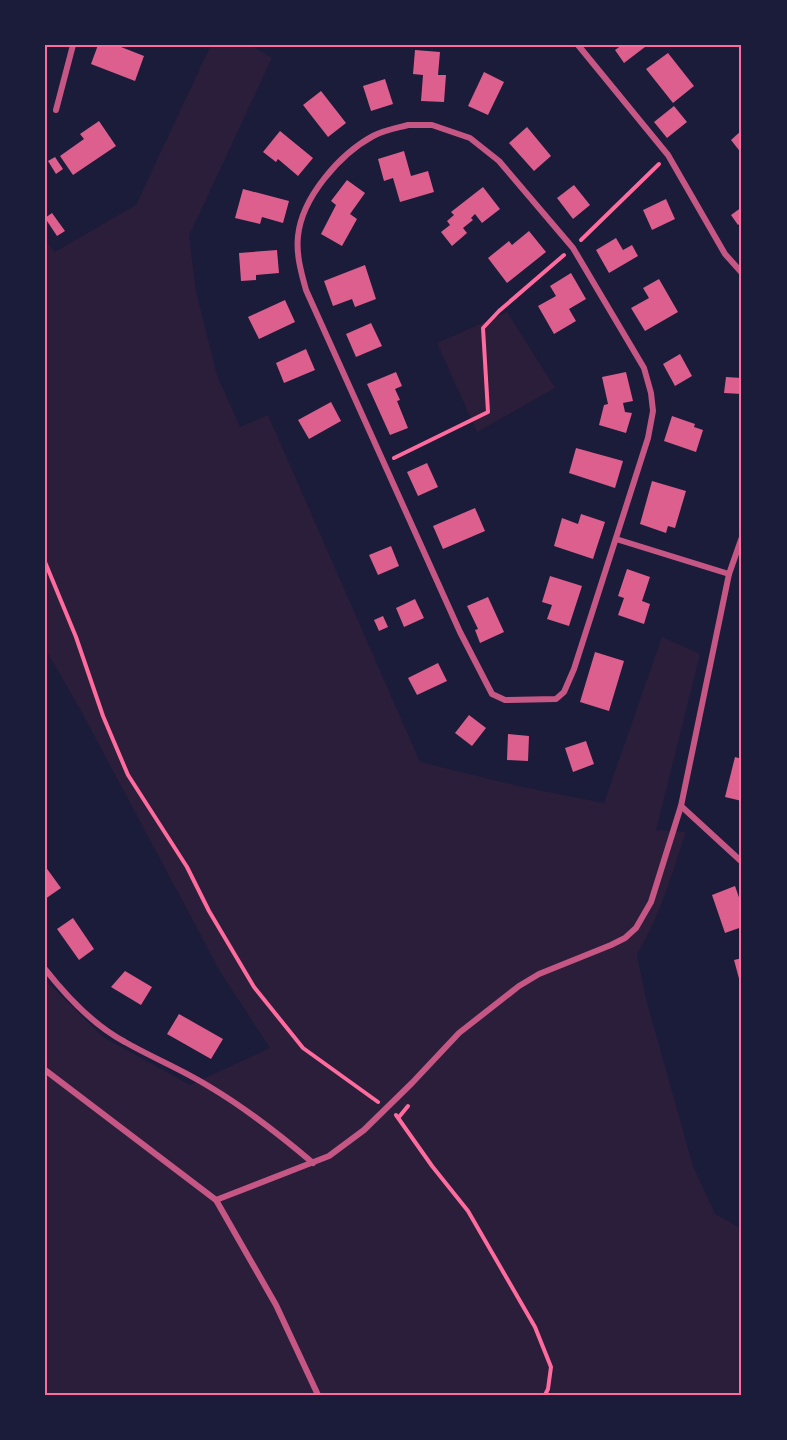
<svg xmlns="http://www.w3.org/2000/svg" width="787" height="1440" font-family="'IBM Plex Sans',sans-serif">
<rect width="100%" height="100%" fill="#1b1b3a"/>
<g fill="#2a1e3b">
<path d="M211 45H250L272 58 189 236 196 291 217 375 240 427 268 415 420 762 518 786 604 803 662 637 700 654 656 830 686 832C672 873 660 917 637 954L646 999 693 1166 715 1214 742 1229V1395H45V980L103 1037 190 1085 270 1048 221 973 80 709 45 648V240L55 252 136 205Z"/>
<polygon points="507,312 555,388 477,432 437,343"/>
</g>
<g fill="#dd5f8e">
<polygon points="98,45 116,45 144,56 135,81 91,64"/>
<polygon points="622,45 643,45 645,47 624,63 615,50"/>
<polygon points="415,50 440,52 438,75 446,75 444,102 421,101 423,75 413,74"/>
<polygon points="668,53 694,86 673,103 646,69"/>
<polygon points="484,72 504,82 488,115 468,106"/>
<polygon points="385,79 393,104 371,111 363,86"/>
<polygon points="321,91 346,123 328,137 303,105"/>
<polygon points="674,106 687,122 667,138 654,122"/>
<polygon points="99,121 116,146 73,175 60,156 84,139 80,134"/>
<polygon points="527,127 551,156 534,171 509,143"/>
<polygon points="742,130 742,154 731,140"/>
<polygon points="280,131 313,158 298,176 278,159 276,162 263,152"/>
<polygon points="404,151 411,176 428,171 434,192 400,202 393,178 384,181 378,159"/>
<polygon points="55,157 63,169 56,174 48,161"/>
<polygon points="347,180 365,193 350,214 357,219 342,246 321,234 336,205 331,201"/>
<polygon points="574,185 590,205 573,219 557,198"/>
<polygon points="483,187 500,209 482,223 475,214 471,218 473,220 463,228 467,233 452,246 441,232 450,225 447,221 454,215 451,212"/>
<polygon points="243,189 289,201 283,223 262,217 260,224 235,218"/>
<polygon points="666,199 675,219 652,230 643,210"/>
<polygon points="742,207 742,222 738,225 731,215"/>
<polygon points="52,213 65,231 57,236 45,218"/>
<polygon points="529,231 546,252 507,283 488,258 509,241 512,245"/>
<polygon points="616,238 623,250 632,245 638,256 609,273 596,250"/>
<polygon points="277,250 279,273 256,275 256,280 241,281 239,253"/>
<polygon points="365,265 376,299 355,307 352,299 333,306 324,281"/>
<polygon points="571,273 586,299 569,309 576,321 554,334 538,306 556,296 550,286"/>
<polygon points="659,279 678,312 645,331 631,308 649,298 643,288"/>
<polygon points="285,300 295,322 259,339 248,317"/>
<polygon points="371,323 382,346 356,357 346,334"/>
<polygon points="306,349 315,370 284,383 276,363"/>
<polygon points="680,354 692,376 675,386 663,364"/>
<polygon points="396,372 402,386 395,389 400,400 397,401 408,428 390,435 367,384"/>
<polygon points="626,372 633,401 623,403 625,412 632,413 626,433 599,425 604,405 608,404 602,377"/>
<polygon points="726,377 742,378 742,394 724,393"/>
<polygon points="331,402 341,421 309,439 298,420"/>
<polygon points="672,416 695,424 694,427 703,430 696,452 664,441"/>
<polygon points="576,448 623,461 615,488 569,473"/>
<polygon points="427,463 438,487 418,496 407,472"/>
<polygon points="652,481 686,491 675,528 668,526 666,533 640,524"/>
<polygon points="475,508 485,531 443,549 433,526"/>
<polygon points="581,514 605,522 593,559 554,546 562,518 578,524"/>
<polygon points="391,546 399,566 378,575 369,555"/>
<polygon points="627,569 650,577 642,601 650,604 644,624 618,615 624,598 618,596"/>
<polygon points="550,576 582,586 569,626 547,619 552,605 542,602"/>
<polygon points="488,597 504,632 480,643 475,630 478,629 467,606"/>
<polygon points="415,599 424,618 404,627 396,608"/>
<polygon points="383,616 388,627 379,631 374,620"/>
<polygon points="595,652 624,661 609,711 580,702"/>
<polygon points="438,663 447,681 417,695 408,678"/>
<polygon points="469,715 486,728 472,746 455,733"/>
<polygon points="508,734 529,736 528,761 507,760"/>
<polygon points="586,741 594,764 573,772 565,748"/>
<polygon points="735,757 742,759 742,801 725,797"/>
<polygon points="45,866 61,888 45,899"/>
<polygon points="735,886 742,906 742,927 725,933 712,895"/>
<polygon points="73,918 94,949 79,960 57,929"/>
<polygon points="742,958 742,986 741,986 734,960"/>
<polygon points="125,971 152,987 141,1005 111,987"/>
<polygon points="179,1014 223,1039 211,1059 167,1034"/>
</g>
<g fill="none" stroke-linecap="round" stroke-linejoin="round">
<g stroke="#ff6b9d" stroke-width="4">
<polyline points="581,240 659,164"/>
<polyline points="394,458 488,412 483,328 499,311 564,255"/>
<polyline points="45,562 76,637 103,716 128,775 187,867 209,911 254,987 303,1048 378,1102"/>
<polyline points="396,1115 432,1166 468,1211 535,1327 551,1367 548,1389 545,1395"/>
<polyline points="399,1117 408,1106"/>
</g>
<g stroke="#c65784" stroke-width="6">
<polyline points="578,45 668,155 725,254 742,273"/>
<polyline points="56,110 73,45"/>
<path d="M408 125H432L470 138 499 161 573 248 644 368 651 393 653 411 648 438 574 669 564 692 556 699 505 700 492 694 460 632 306 290C301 272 296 254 298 236 302 197 340 154 373 136 384 130 397 128 408 125Z"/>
<polyline points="616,539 729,574"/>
<polyline points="681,806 742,862"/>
<path d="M45 969C67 997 93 1025 125 1042 153 1058 183 1070 210 1087 247 1109 280 1135 313 1163"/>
<polyline points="45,1070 216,1200 276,1305 318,1395"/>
<polyline points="216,1200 329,1156 364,1130 412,1083 459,1033 519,986 539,974 611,945 625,938 636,928 651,902 681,806 729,574 742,537"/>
</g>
</g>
<rect width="787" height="1440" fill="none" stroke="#1b1b3a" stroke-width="93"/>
<rect x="46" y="46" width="694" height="1348" fill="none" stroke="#ff6b9d" stroke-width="2"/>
</svg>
